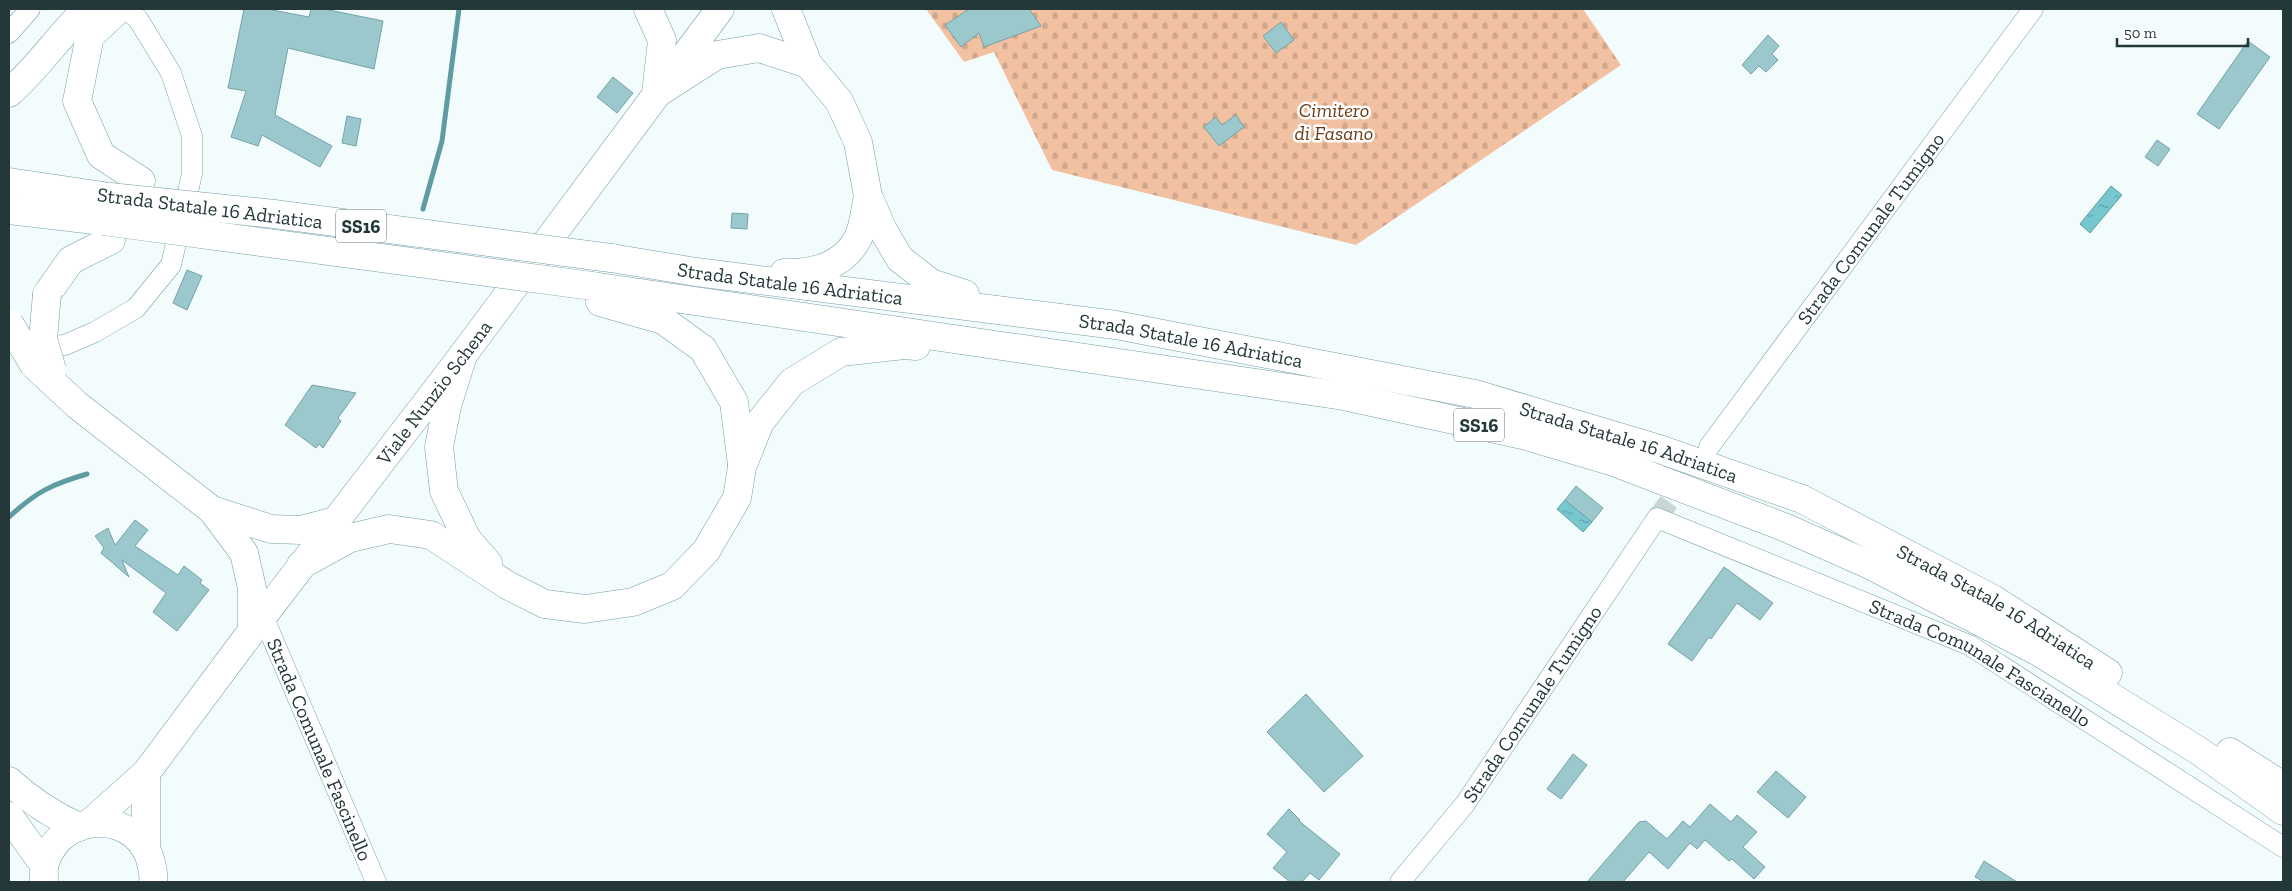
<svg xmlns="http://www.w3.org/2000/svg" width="2292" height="891" font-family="'Zilla Slab',serif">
<defs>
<pattern id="cemetery-stones" width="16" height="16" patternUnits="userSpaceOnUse" patternTransform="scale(1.25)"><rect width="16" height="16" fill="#f2c1a2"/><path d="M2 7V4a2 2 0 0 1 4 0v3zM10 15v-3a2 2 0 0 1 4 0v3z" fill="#cfa68c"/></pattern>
<pattern id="water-ripples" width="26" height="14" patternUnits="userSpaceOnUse" patternTransform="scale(1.25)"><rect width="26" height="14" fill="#77c7cf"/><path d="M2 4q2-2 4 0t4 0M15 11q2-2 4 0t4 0" fill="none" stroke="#61a2a9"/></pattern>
</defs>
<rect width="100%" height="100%" fill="#f3fcfd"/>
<polygon fill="url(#cemetery-stones)" points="926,9 1583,9 1621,65 1356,245 1052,170 994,52 964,62"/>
<g fill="url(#water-ripples)" stroke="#5e9ca2">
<polygon points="2111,186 2122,195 2090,233 2080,224"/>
<polygon points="1565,500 1592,522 1583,532 1557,509"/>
</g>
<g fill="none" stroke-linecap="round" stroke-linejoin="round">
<g stroke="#5e9ca2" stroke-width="5">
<polyline points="423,209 442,141 459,9"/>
<path d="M9 517C36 492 52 484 87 474"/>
</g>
</g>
<g fill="#9ac8cd" stroke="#75a2a7">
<polygon points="244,9 267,9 309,17 311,9 324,9 383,21 374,69 288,48 275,115 332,146 320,167 262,135 258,146 231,137 246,91 228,88"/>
<polygon points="969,9 1029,9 1041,26 984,47 979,33 961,47 945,25"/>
<polygon points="1281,22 1294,40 1276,53 1263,36"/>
<polygon points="1768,35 1779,46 1772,54 1778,60 1766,72 1759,66 1751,74 1742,65"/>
<polygon points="2248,41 2270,57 2219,129 2197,114"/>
<polygon points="613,77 633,93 617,113 597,97"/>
<polygon points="1236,115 1244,127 1219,146 1204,127 1216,117 1222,125"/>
<polygon points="347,116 361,119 356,146 342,143"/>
<polygon points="2157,140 2170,149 2158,166 2145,157"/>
<polygon points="732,213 748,214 747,229 731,228"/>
<polygon points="187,270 202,276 187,310 173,303"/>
<polygon points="312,385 356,393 338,418 341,421 323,448 319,444 316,448 285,425"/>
<polygon points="1576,486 1603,508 1592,522 1565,500"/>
<polygon points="135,520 148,530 135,546 178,575 184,566 202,580 200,583 209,590 177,631 153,612 166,593 122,560 129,577 101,553 104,548 95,536 108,528 115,545"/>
<polygon points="1724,567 1773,603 1760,620 1737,603 1711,639 1709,637 1692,661 1668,644"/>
<polygon points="1306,694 1363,756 1324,792 1267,732"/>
<polygon points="1573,754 1587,765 1561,799 1547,789"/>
<polygon points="1776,771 1806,797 1788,818 1757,792"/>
<polygon points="1710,804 1731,822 1737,815 1757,832 1743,847 1765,867 1754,879 1732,859 1729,861 1705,840 1697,849 1690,843 1668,869 1649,852 1623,882 1587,882 1639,822 1646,821 1667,839 1683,821 1690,827"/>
<polygon points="1289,809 1300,820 1299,821 1340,854 1319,880 1310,873 1302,882 1290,882 1273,868 1287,852 1267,834"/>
<polygon points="1984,861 2017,882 1984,882 1975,877"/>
</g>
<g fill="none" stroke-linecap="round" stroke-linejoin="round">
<polyline stroke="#cad5d6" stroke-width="20" stroke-dasharray="20 10" stroke-linecap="butt" points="1657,518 1687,477"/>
<defs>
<g id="street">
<polyline points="9,33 30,9"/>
<polyline points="33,347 65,345 95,332 136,308 171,265 192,174 192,136 171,73 138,19 125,9"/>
<path id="s1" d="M1709 447 2033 9"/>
<path id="s2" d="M263 616 376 882"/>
<path id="s3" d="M1400 882 1465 804 1657 518 1969 645 2283 847"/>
</g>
<g id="secondary">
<path d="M9 781C31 801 52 815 79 827"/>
<polyline points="9,816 44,865"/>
<path id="s4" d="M91 822 146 773 263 616 463 355 720 9"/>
<polyline points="146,849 146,773"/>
<path d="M44 882C44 876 43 869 45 863 61 809 142 809 152 867 153 872 154 877 153 882"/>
</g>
<g id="highway">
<polyline points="119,9 90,36 77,101 101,155 141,181"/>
<polyline points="648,9 662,40 656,94"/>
<polyline points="786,9 808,64 839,101 858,142 868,196 883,230 900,259 931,283 965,294"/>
<path d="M9 93C38 68 59 35 87 9"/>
<polyline points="656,94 717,55 759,48 808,64"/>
<polyline points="9,182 110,197"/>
<polyline points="9,210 103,221"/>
<path id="s5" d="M611 258 696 272 1116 325 1475 394 1659 449 1802 499 1993 599 2108 673"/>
<path d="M784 273C813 274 844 266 858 238 864 226 865 209 868 196"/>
<polyline points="592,286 1344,396 1523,435 1611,461 1784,527 1870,565 2037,651 2199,751 2283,811"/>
<polyline points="47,294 71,260 111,240"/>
<polyline points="600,302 663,320 703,349 734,402 742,465"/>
<polyline points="463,355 447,406 439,447 444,491 467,539 488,563"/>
<polyline points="34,365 77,405 212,510 244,553 252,588 252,630"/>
<polyline points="212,510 271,529 301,530 335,521"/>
<polyline points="301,565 350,538 389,529 431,535 507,585 545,604 585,609 633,602 672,586 706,551 737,498 742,467 760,422 792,382 841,352 904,345 916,346"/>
<polyline points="2230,752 2283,786"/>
</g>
</defs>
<use href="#street" stroke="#739fa4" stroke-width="21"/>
<use href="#secondary" stroke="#739fa4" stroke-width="29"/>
<use href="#highway" stroke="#739fa4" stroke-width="29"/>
<use href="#street" stroke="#fff" stroke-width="20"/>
<use href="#secondary" stroke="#fff" stroke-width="28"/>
<use href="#highway" stroke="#fff" stroke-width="28"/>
<defs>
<g id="highway-bridge">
<polyline points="110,197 274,214 611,258"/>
<polyline points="103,221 592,286"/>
<polyline points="47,294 43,339 52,370"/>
<polyline points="9,323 34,365"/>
</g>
</defs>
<use href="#highway-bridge" stroke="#739fa4" stroke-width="29" stroke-linecap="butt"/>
<use href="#highway-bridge" stroke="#fff" stroke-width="28"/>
</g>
<g text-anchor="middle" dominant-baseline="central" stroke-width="5" stroke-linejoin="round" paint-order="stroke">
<g fill="#fff" stroke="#667374" stroke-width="1">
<rect x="336" y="209.5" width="50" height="33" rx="4"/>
<rect x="1454" y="408.5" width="50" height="33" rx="4"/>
</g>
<g font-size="19" font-weight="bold" fill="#243739">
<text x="361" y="226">SS16</text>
<text x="1479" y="425">SS16</text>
</g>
<g font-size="20" font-style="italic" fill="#6d3a15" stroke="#fff">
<text x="1334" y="110">Cimitero<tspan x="1334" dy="23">di Fasano</tspan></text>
</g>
<g font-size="20" fill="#243739" stroke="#fff">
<text transform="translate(210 208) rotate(7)">Strada Statale 16 Adriatica</text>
<text stroke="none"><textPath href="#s1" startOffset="272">Strada Comunale Tumigno</textPath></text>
<text stroke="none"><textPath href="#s5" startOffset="181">Strada Statale 16 Adriatica</textPath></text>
<text stroke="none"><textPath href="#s5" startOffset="586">Strada Statale 16 Adriatica</textPath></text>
<text stroke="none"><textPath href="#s4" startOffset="551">Viale Nunzio Schena</textPath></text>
<text stroke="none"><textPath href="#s5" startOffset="1036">Strada Statale 16 Adriatica</textPath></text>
<text stroke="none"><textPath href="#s5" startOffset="1441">Strada Statale 16 Adriatica</textPath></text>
<text stroke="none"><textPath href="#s3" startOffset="801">Strada Comunale Fascianello</textPath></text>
<text stroke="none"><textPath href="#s3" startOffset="222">Strada Comunale Tumigno</textPath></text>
<text stroke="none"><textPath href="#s2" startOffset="145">Strada Comunale Fascinello</textPath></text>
</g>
</g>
<rect width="2292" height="891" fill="none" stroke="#243739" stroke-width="20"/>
<path d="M2117 38v8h131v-8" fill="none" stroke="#243739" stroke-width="2.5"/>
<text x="2124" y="38" font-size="15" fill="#243739" stroke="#ffffff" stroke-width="4" paint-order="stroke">50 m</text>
</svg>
